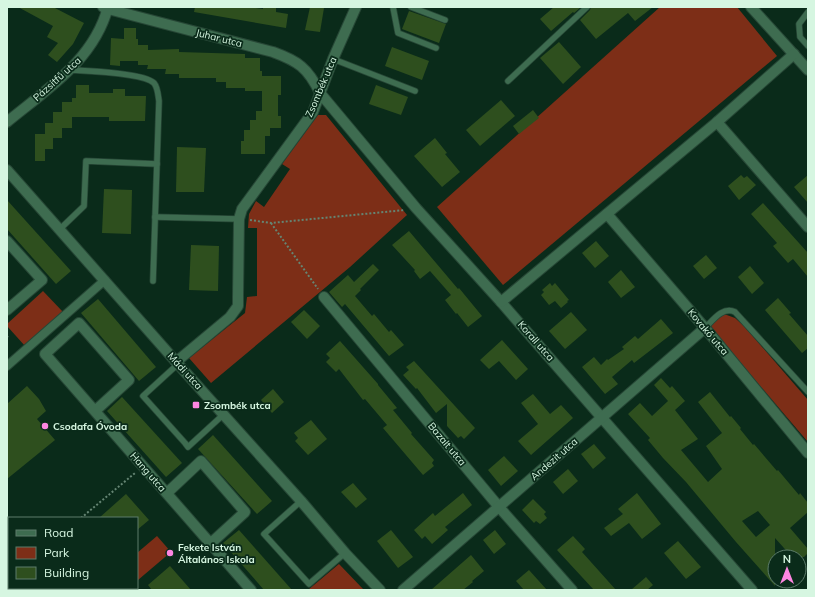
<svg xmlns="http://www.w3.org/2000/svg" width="815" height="597" font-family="Mulish,sans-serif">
<rect width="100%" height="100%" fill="#0a2b1a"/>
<g fill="#7d2e17">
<polygon points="660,7 737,7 777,56 503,285 437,207"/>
<polygon points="318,115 326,115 407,215 350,267 211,383 189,358 245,313 247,297 257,296 257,228 248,228 249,214 256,201 264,207 290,169 282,164"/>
<polygon points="43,291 63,312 25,346 7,326 7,324"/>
<polygon points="724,314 735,318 744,326 808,400 808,442 727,347 710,325 714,321"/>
<polygon points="157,536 171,552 138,580 137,578 137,553"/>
<polygon points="339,564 364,590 308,590"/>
</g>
<g fill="#2e4f1e" fill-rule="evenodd">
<polygon points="18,7 53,7 84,23 73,44 57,62 48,55 58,43 47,37 53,26"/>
<polygon points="195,7 248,7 263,9 263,7 276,7 276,12 288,14 286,28 194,12"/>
<polygon points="310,7 324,8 320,32 305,30"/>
<polygon points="554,7 581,7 574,13 573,12 551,31 540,19"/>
<polygon points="591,7 653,7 635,21 628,13 596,39 580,20 590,10"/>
<polygon points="409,11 446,24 439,43 402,29"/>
<polygon points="124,28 136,28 136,39 138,39 138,45 148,45 148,50 179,49 179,52 245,54 245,58 260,58 260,71 262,71 262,76 281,76 281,95 278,95 278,116 281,116 281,128 270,128 270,136 265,136 265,154 241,154 241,141 244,141 244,130 250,130 250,120 256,120 256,111 262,111 262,91 245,91 245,88 226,88 226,82 216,82 216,78 179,78 179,74 165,74 166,69 147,69 148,65 138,65 138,61 120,61 120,66 110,65 111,38 124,39"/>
<polygon points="559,42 581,67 563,84 540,58"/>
<polygon points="392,47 429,61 422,80 385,66"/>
<polygon points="76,85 89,85 89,93 113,93 113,89 125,89 125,96 146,96 145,121 109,121 109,117 72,117 72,128 62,128 62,138 53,138 53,149 45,149 45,161 35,161 35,134 45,134 45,123 53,123 53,112 62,112 62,102 72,102 72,98 76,98"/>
<polygon points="376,85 408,97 401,115 369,104"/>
<polygon points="501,100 515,116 480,146 466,130"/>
<polygon points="533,110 539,118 519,134 513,126"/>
<polygon points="435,138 447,153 445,154 460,172 442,187 414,156"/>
<polygon points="177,147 206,148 204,192 176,192"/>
<polygon points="741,175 744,178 747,176 756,185 739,200 728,186"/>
<polygon points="808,175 808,203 794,187"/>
<polygon points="104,189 132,190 131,234 102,233"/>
<polygon points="7,200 71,271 56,284 7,229"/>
<polygon points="763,203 808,253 808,277 793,259 788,263 773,246 777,243 751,214"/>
<polygon points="409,231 458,289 459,288 482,316 468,327 457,313 456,314 445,300 451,295 430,271 420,279 414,271 415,270 392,245"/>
<polygon points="596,241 609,256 595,268 582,253"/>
<polygon points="191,245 219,246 218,291 189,290"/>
<polygon points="706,255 717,268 704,279 693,266"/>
<polygon points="373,264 379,270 360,289 361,290 355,296 372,316 374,314 389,332 391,330 404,345 389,356 345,304 342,307 329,292 348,275 354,282"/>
<polygon points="750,266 764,283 752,294 738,277"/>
<polygon points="621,270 635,287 621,298 608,282"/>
<polygon points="550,283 552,286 555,283 569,300 567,301 568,302 561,308 555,301 549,305 541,295 544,292 542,290"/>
<polygon points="778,298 791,313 789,314 808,336 808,348 802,353 765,310"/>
<polygon points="98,299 156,367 139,381 81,313"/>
<polygon points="304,310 320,326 307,339 291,322"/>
<polygon points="571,312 587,330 565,349 549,331"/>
<polygon points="661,319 673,333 634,363 632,360 612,377 618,384 605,394 582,367 594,357 601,365 607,359 608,360 624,349 622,347 635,336 638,339"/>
<polygon points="502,340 528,369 516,380 499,361 489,369 480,360"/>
<polygon points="340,341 378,384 378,385 397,408 393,410 412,433 411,434 434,460 432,463 434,466 423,475 383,428 387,425 365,399 363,400 339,369 336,372 326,362 330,358 326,354"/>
<polygon points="414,361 475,428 464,439 461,436 458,438 447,426 447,404 436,413 417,388 416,389 403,375 409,370 406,367"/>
<path d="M661 378 670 388 672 386 685 401 675 410 698 439 681 450 708 482 722 469 706 446 722 433 698 402 710 392 730 417 731 416 741 428 740 429 753 445 754 444 777 471 778 470 799 495 800 493 808 503V512L790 528 808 549V553L804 557H792L775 538V586L736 542 686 482 663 458 648 440 650 438 628 414 640 403 652 416 668 401 654 385ZM758 511 770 525 756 537 742 521Z"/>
<polygon points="27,386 39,399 46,411 37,419 55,440 7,479 7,404"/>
<polygon points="273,389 284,402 272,413 261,400"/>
<polygon points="533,394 550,414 561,405 573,418 531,455 518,441 538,424 521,403"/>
<polygon points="122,397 182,463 166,477 107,411"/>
<polygon points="311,420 327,439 308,455 295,441 298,438 294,433"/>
<polygon points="213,435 272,501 257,514 198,449"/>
<polygon points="594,444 606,458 593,469 581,454"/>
<polygon points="504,456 518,471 501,486 488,470"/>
<polygon points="568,469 578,481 563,494 553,482"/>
<polygon points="353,483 367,499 356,508 341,492"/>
<polygon points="463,493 472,505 445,527 448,530 432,544 425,536 422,539 414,530 433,513 435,516"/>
<polygon points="637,493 661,524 642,539 629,523 611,536 604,528 623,514 618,509"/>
<polygon points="126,494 149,520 137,530 137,518 99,518"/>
<polygon points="533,499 546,512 544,514 547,518 540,524 536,521 534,523 522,510"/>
<polygon points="239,530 292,590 264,590 223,543"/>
<polygon points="391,530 413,557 398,568 377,541"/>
<polygon points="495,530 506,544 494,554 483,540"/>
<polygon points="573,536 585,549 582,552 616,590 594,590 557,550"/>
<polygon points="678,541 701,567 686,579 664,553"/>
<polygon points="471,555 484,571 472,581 473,582 463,590 431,590"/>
<polygon points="170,566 191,590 152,590 148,585"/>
<polygon points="529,570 547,590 524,590 516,581"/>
<polygon points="646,577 653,585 647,590 631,590"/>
</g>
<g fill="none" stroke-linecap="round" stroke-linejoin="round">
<defs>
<g id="service">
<polyline points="393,7 398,33 436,48"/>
<polyline points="411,7 445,20"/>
<polyline points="808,12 799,24 800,37 808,46"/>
<polyline points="333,59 415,91"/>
<path d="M70 70C87 71 144 73 154 83 158 88 158 95 159 101L153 281"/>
<polyline points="508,81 587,7"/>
<polyline points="155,217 239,219"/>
<polyline points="60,229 84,206 86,161 157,164"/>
<path d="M705 328C713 320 723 306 735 312L808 392"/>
<polyline points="178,364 143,396 185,443 188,447 224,414"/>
<polyline points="301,501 264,534 309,584 345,553"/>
</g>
<polyline id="pedestrian" points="7,366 105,280"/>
<g id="minor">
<path d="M103 7 108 9 273 52C298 61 308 68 320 93L416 208 501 302 752 590"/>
<polyline points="751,7 808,70"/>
<path d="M7 122C47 89 94 60 108 7"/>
<polyline points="717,122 808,227"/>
<polyline points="7,170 178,364 301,501 345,553 380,590"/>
<polyline points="607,214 705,328 808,453"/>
<polyline points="7,241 42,280 7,310"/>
<polyline points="324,297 499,507 572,590"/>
<polyline points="501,302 717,122 794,54"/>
<polyline points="176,362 230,317 238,306 238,297 239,219 242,209 313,112 333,59 356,7"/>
<polyline points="95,411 129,380 79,323 45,354 251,590"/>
<polyline points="167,493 201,461 245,512 210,544"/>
<polyline points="403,590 705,328"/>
</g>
</defs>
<use href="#service" stroke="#274736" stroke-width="7"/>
<use href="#pedestrian" stroke="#274736" stroke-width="10"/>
<use href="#minor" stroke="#274736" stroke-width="12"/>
<g stroke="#658573" stroke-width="2" stroke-dasharray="2 2" stroke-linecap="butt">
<polyline points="250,220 271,223 405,210"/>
<polyline points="271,223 318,289"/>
<polyline points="7,337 8,336"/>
<polyline points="81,518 135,473"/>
<polyline points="7,580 9,578"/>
</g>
<use href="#service" stroke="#3e6c50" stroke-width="5.5"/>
<use href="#pedestrian" stroke="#3e6c50" stroke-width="8"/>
<use href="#minor" stroke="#3e6c50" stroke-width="10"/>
</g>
<g fill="#fd86e1" stroke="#0a2b1a" stroke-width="1.5">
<rect x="192" y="401" width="8" height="8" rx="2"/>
<circle cx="45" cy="426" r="4"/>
<circle cx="170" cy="553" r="4"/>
</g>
<g text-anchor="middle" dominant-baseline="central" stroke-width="3.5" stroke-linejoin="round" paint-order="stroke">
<g font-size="10" fill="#d6f6e1" stroke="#0a2b1a">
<text transform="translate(219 38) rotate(14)">Juhar utca</text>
<text transform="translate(57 79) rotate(-42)">Pázsitfű utca</text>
<text transform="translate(321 87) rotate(-67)">Zsombék utca</text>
<text transform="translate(708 332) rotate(50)">Kovakő utca</text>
<text transform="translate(536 341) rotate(49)">Korall utca</text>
<text transform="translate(185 371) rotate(48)">Mádi utca</text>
<text transform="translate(447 444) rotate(50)">Bazalt utca</text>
<text transform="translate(554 459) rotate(-41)">Andezit utca</text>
<text transform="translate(148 472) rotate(49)">Hang utca</text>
</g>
<g font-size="10" font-weight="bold" fill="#d6f6e1" stroke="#0a2b1a" text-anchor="start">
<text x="204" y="405">Zsombék utca</text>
<text x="53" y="426">Csodafa Óvoda</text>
<text x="178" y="547">Fekete István<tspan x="178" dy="12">Általános Iskola</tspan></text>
</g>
</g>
<rect width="815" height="597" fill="none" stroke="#d6f6e1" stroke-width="16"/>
<rect x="8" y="517" width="130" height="72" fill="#0a2b1a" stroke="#5c7c6a"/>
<rect x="16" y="530" width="20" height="6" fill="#3e6c50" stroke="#5c7c6a"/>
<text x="44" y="537" font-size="12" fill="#d6f6e1">Road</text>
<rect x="16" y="547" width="20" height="12" fill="#7d2e17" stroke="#5c7c6a"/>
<text x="44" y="557" font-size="12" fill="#d6f6e1">Park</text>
<rect x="16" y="567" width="20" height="12" fill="#2e4f1e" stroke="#5c7c6a"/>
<text x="44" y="577" font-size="12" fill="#d6f6e1">Building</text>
<g transform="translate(787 569)"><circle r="19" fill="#0a2b1a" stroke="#5c7c6a"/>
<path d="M0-3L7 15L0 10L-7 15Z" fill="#fd86e1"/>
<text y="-6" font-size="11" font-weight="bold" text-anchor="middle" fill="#d6f6e1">N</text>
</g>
</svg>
